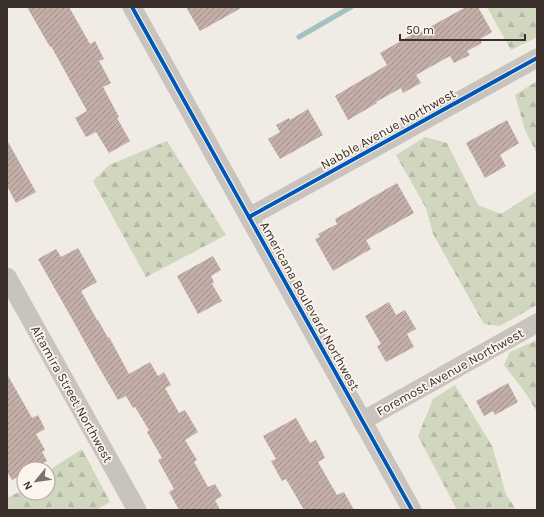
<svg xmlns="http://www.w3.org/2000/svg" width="544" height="517" font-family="Karla,sans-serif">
<defs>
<pattern id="forest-firs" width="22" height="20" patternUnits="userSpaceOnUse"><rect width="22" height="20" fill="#d1d6bf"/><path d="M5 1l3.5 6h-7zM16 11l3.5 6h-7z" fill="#b4b8a4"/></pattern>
<pattern id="building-hatch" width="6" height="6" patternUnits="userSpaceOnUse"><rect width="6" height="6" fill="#c3afa7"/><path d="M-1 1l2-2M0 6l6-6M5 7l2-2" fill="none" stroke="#a08f88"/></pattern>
</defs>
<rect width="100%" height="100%" fill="#f0ebe5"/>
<g fill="url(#forest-firs)">
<polygon points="487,7 537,7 537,37 511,50"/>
<polygon points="537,81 537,154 525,130 515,95"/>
<polygon points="425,137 447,143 478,205 501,214 537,191 537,305 500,326 484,324 433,234 426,208 396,155"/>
<polygon points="167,141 226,235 146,277 93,181 109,165"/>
<polygon points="537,340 537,412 525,392 504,365 510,352"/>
<polygon points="455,385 492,446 506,494 516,510 457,510 418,436 433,399"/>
<polygon points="82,449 110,502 96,510 7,510 7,498 17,493 24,488 24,493 48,493 48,471"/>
</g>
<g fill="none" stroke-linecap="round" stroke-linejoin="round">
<polyline stroke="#a1c2c1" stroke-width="5" points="299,37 351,7"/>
</g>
<g fill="url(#building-hatch)">
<polygon points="27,7 69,7 90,44 95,41 104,59 99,61 111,83 103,87 119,117 117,118 130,141 109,153 96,132 86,137 75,118 87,111 51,46 50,47"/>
<polygon points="186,7 243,7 200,31"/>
<polygon points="466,7 478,7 492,32 480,39 482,43 467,51 470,55 454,63 450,56 416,75 421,83 403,93 401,88 376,102 377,103 348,120 335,96 387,65 380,53 418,31 419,33"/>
<polygon points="308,109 323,135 280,159 268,139 280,132 276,125 289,118 290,120"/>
<polygon points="507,120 519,143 500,155 506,166 485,178 466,143"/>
<polygon points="7,140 36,192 16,203 7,186"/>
<polygon points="397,183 414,213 366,240 371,249 333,271 315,239 320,237 318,234 337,224 335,219"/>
<polygon points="78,248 97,282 81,291 97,320 98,320 108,338 109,337 129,374 150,362 158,376 164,372 171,385 165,388 179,413 185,410 198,432 185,440 197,460 194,462 208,487 215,484 222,496 215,500 220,510 179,510 169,492 174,489 158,460 162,458 147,432 149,430 135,407 133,408 126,396 118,400 97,364 71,317 38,259 56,249 61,257"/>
<polygon points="213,256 221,270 211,276 214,282 212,284 222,301 198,314 177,276"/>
<polygon points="389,302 396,315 405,310 416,329 407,334 414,347 386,362 377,346 381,344 365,316"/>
<polygon points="7,374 32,418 38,415 45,429 36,434 45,450 42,452 47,461 32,469 24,469 24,473 12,480 7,472"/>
<polygon points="508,383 518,402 495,415 493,411 484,416 476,401"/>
<polygon points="296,418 310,443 316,440 325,458 318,462 337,495 344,492 354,510 304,510 286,479 282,481 271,461 276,459 263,436"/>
</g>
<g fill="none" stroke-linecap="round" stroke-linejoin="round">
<g stroke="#c9c3be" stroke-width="19">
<polyline points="132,7 412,510"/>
<polyline points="249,217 537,58"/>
<polyline points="7,277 137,510"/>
<polyline points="362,421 537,323"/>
</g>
<defs>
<g id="cycleway">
<polyline points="132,7 412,510"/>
<polyline points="249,217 537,58"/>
</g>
</defs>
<use href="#cycleway" stroke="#fbf5ee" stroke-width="6"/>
<use href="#cycleway" stroke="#0057b8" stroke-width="4"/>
</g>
<g text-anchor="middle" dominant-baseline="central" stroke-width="3.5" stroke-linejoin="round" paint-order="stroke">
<g font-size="13" fill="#3b302b" stroke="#fbf5ee">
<text transform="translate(388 129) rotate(-29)">Nabble Avenue Northwest</text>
<text transform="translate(310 306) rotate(61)">Americana Boulevard Northwest</text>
<text transform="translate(450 372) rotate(-29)">Foremost Avenue Northwest</text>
<text transform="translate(72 394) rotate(61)">Altamira Street Northwest</text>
</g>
</g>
<rect width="544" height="517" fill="none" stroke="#3b302b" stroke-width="16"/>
<g transform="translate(36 481) rotate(241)"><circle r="19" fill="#fbf5ee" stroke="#aea6a0"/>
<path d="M0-3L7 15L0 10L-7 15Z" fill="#7a716c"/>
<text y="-6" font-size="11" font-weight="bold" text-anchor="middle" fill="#3b302b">N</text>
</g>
<path d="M400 34v6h125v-6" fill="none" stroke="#3b302b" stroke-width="2"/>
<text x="406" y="34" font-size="12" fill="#3b302b" stroke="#fbf5ee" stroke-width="3" paint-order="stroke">50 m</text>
</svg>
